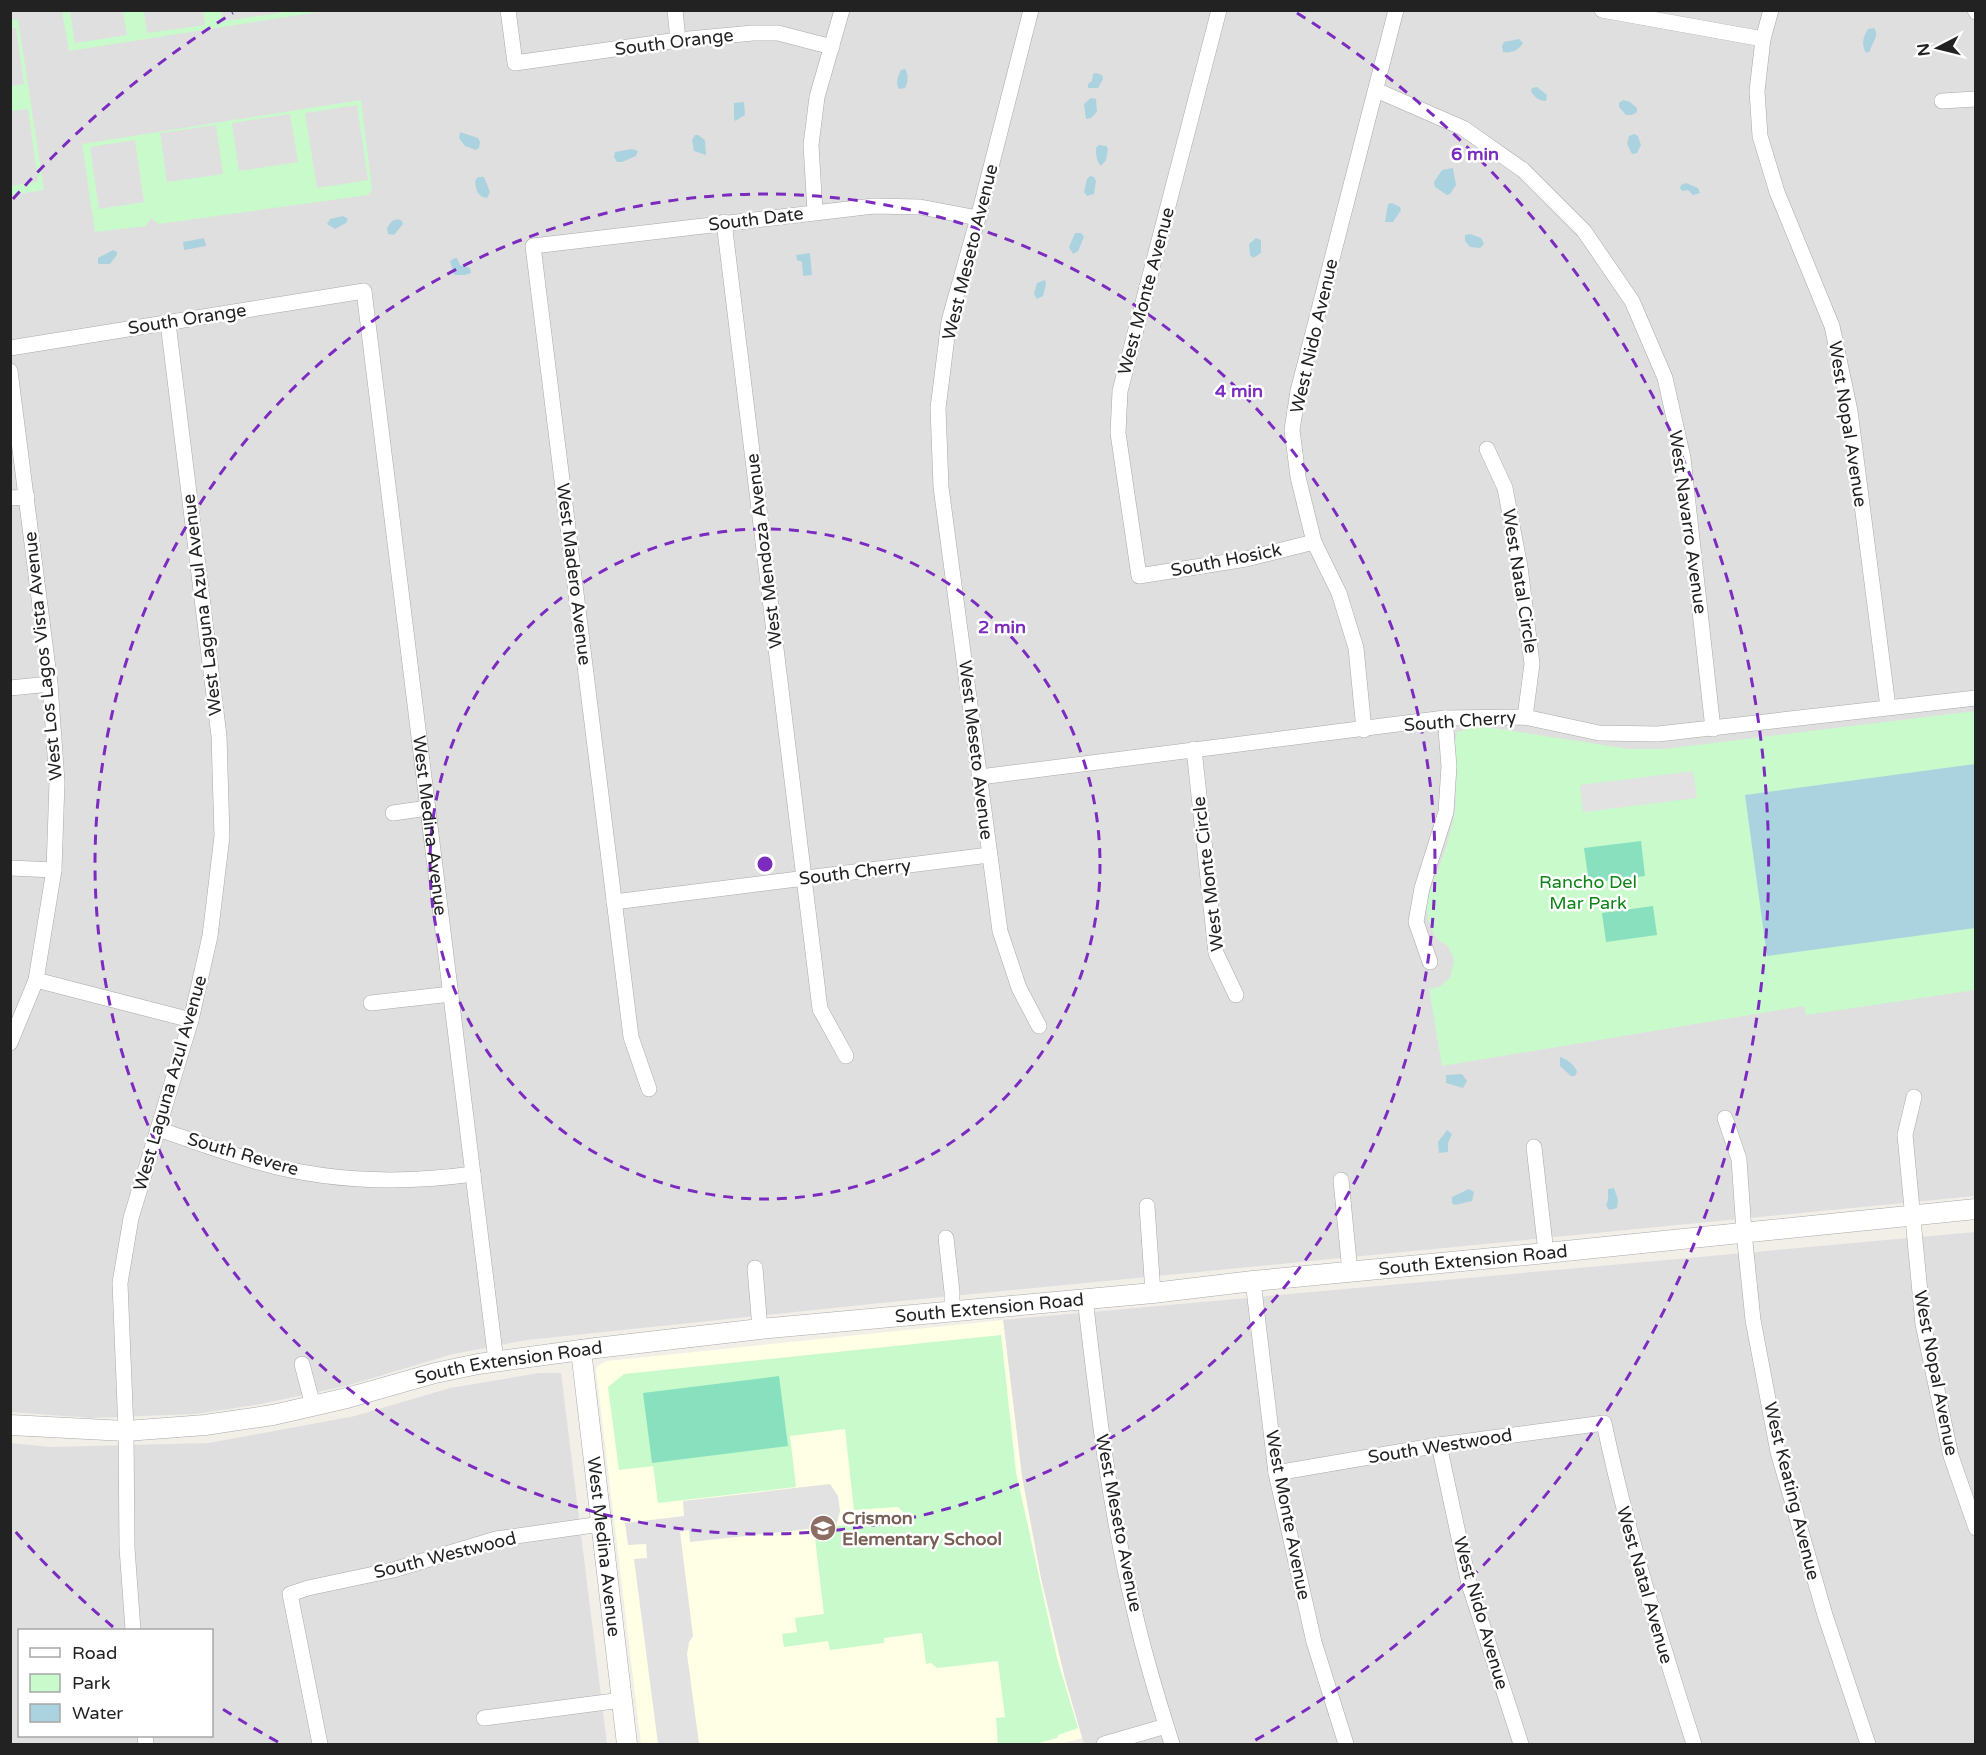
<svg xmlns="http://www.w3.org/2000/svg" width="1986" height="1755" font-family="'Varela Round',sans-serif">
<rect width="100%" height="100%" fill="#f2efe9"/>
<g fill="#e0dfdf" fill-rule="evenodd">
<polygon points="10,11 1975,11 1975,1196 871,1304 527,1340 453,1354 346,1386 261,1404 196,1414 91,1418 11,1412"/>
<polygon points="1975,1232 1975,1744 1084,1744 1065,1679 1041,1579 1022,1477 1003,1320"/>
<path d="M539 1373H561L607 1744H11V1443L50 1447 209 1443 355 1416 450 1388ZM20 1630H212V1736H20Z"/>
</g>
<polygon fill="#ffffe5" points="1003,1320 1022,1477 1041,1579 1065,1679 1082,1738 1060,1744 641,1744 596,1370 597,1366 607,1361"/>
<g fill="#c8facc" fill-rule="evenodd">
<polygon points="62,11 70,11 75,43 127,35 123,11 144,11 147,33 205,25 203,11 221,11 223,21 279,13 279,11 325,11 69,51"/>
<polygon points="18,19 44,190 11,195 11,186 38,181 28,109 11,111 11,86 24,84 16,28 11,28 11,20"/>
<path d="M361 100 372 189 368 195 159 224 151 218 146 226 95 232 82 144ZM357 105 368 180 317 188 305 113ZM290 114 298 162 239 171 232 123ZM216 125 223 174 167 182 160 133ZM135 140 144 202 99 209 90 147Z"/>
<polygon points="1975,711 1975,990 1806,1015 1804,1006 1442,1066 1429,989 1439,987 1450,978 1454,960 1448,946 1436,938 1428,920 1427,907 1429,894 1447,845 1455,813 1457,771 1455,742 1457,732 1480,726 1629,749 1664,749"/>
<polygon points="1001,1335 1016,1472 1057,1658 1078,1728 1058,1735 1057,1738 1034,1744 998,1744 996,1718 1005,1717 998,1661 937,1668 931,1663 926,1664 922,1633 884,1638 884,1643 830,1650 828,1641 784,1647 782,1634 797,1632 795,1618 824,1614 814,1530 906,1515 898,1507 854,1510 845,1429 790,1436 796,1487 658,1503 653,1466 619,1470 608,1387 624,1374"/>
</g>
<g fill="#88e0be">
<polygon points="1641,841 1645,876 1589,883 1584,848"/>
<polygon points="1653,906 1657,935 1606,942 1602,913"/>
<polygon points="779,1376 788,1446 652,1463 643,1393"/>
</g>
<g fill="#e2e2e2">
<polygon points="1693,771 1697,798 1583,812 1580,785"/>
<polygon points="830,1484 838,1496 840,1511 836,1526 690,1542 689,1530 680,1532 693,1636 689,1642 687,1654 699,1744 658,1744 634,1559 647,1558 646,1544 628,1545 625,1523 684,1516 683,1501"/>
</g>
<g fill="#aad3df">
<path d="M1874 28C1880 36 1872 42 1870 51L1866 53C1861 44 1863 37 1868 29Z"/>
<path d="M1519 39 1523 43C1519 50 1511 54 1503 52L1502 46 1504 42Z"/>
<path d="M905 69C909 75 908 82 905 88L899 89C895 83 898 76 901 70Z"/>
<polygon points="1096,73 1102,75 1103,79 1098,88 1088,88 1088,84 1092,81 1093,74"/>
<path d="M1537 87 1547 95 1546 101C1539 101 1534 97 1531 91L1532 88Z"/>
<polygon points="1091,98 1096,99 1097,112 1091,118 1086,119 1084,104"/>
<polygon points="1623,100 1630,102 1637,108 1637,112 1632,115 1626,115 1619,107 1619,103"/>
<polygon points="744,102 745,115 735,121 734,118 734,103"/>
<polygon points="460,132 478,138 480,142 479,148 476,150 465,146 459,138"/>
<polygon points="1634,134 1638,136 1641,145 1637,153 1632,154 1627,144 1629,136"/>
<polygon points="695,135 698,135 705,140 706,155 694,151 692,140"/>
<path d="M1099 145 1106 146 1108 149 1106 160 1101 166C1096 161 1096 154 1096 148Z"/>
<polygon points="632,149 638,151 636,156 622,162 617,162 614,157 615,152"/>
<polygon points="1453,168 1456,185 1450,194 1447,195 1435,187 1434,182 1442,170"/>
<polygon points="1090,176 1094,177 1096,181 1094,194 1087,196 1084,192 1087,179"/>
<path d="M478 177H484L490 192 487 198C477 197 476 189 475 181Z"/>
<polygon points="1686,183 1698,188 1700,193 1693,195 1688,190 1682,191 1680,188 1681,185"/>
<polygon points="1392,203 1400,207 1401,210 1393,222 1385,222 1388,204"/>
<polygon points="343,216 348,219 346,223 335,229 327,224 330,219"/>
<polygon points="398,219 402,221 403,224 394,235 388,234 387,228 392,221"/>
<polygon points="1075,233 1081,233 1084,237 1078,251 1073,254 1069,247"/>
<polygon points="1470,234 1481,238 1484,244 1480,248 1470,247 1465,241 1465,235"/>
<polygon points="204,238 206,246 184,250 183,242"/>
<polygon points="1256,238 1261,240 1261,253 1253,258 1250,255 1249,244"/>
<polygon points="113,250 117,252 117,255 110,264 98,264 98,258"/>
<polygon points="810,253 812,275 803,276 802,262 797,260 796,255"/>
<polygon points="455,258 457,258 460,265 470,268 471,273 465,275 454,275 450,261"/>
<polygon points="1045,280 1046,285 1043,296 1037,299 1034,294 1037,283"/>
<polygon points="1975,764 1975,928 1767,956 1745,795"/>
<path d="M1560 1057C1567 1059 1575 1065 1577 1072L1575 1076H1571L1560 1066Z"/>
<polygon points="1462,1074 1467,1081 1463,1088 1446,1083 1446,1075"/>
<polygon points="1447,1130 1452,1134 1448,1143 1448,1152 1439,1153 1438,1142"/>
<polygon points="1614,1188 1618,1200 1617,1208 1609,1210 1606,1205 1608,1200 1608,1189"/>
<polygon points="1469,1189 1474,1192 1472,1201 1455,1205 1452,1203 1452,1197"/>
</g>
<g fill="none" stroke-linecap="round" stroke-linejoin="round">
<defs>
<g id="minor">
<polyline points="508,10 515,63 678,40 753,33 778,33 832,47"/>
<polyline points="675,10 678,40"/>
<polyline points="1031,10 978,218 949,321 938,408 941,487 1000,931 1019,988 1039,1026"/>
<polyline points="1219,10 1120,391 1118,433 1139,576 1246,559 1314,542"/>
<polyline points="1602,10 1763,39"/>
<polyline points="1771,10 1763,39 1757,91 1760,136 1777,192 1832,326 1850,411 1888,707"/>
<polyline points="1975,10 1976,12"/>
<polyline points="1376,90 1463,128 1523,170 1584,231 1632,301 1665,378 1683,458 1713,729"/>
<polyline points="1942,101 1976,99"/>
<polyline points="815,212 811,145 817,97 842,10"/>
<polyline points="724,222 820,1009 846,1056"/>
<path id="s1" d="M10 348 364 291 496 1361"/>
<polyline points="10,371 50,684 57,782 54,870 36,980 10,1043"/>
<polyline points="1487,449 1505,488 1520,567 1532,664 1525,717"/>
<polyline points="10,498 27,497"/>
<polyline points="10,688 50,684"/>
<polyline points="1364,730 1356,648 1339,593 1314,542 1298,477 1292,430 1298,391 1396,10"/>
<polyline points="1194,749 1216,953 1236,995"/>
<polyline points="980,777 1445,718 1525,717 1599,733 1658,734 1976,698"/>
<polyline points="393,813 428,808"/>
<polyline points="10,868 54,870"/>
<polyline points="614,902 989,855"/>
<polyline points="1430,962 1416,922 1422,888 1446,812 1449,766 1445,718"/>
<polyline points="36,980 191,1020"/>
<polyline points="371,1003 451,994"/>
<polyline points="649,1089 631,1037 533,246 874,206 920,207 978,218"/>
<polyline points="1914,1097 1905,1135 1923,1324 1951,1456 1976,1528"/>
<polyline points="1725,1118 1739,1159 1744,1232 1753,1320 1778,1452 1825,1615 1868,1744"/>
<path d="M158 1129C191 1140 225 1153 258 1162 328 1182 401 1184 473 1174"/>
<polyline points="1534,1147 1546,1253"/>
<polyline points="1341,1180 1350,1272"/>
<polyline points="1147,1206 1153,1293"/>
<polyline points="946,1238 952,1292 952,1311"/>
<polyline points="755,1268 760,1329"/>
<polyline points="1253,1281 1276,1473 1314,1642 1346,1744"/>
<path d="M1085 1298C1097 1402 1109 1506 1134 1609 1144 1654 1158 1700 1172 1744"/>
<polyline points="302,1364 313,1406"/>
<polyline points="1439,1445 1469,1584 1521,1744"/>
<path d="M1276 1473 1439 1445 1604 1423C1627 1532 1660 1638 1694 1744"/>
<polyline points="133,1630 127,1548 126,1431 120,1283 131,1218 191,1020 210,936 222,836 219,736 168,323"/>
<polyline points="484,1718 622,1700"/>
<polyline points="145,1736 146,1744"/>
<polyline points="320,1744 290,1594 308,1588 393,1570 496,1539 601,1524"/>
<polyline points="1104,1744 1166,1726"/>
</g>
<g id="tertiary">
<path id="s2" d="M581 1350 627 1744"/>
<path id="s3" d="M10 1425 126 1431 205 1425 273 1415 347 1398 435 1373 478 1364 596 1348 760 1329 1153 1293 1253 1281 1546 1253 1976 1209"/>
</g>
</defs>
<use href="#minor" stroke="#a9a9a9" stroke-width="16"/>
<use href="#tertiary" stroke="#a9a9a9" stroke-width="21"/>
<use href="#minor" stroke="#fff" stroke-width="15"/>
<use href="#tertiary" stroke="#fff" stroke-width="20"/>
</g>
<g fill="none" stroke="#7b2cbf" stroke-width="3" stroke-dasharray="10 8">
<circle cx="765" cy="864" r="335"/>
<circle cx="765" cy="864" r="670"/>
<path d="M278 1742A1004 1004 0 0 1 218 1706M113 1627A1004 1004 0 0 1 13 1529M13 199A1004 1004 0 0 1 233 13M1297 13A1004 1004 0 0 1 1252 1742"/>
</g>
<defs>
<symbol id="school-disc" viewBox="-11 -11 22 22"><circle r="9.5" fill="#8d6e63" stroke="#fff"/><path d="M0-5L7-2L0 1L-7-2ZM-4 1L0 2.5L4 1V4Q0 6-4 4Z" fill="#fff"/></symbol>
</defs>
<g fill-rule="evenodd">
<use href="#school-disc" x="808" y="1513" width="30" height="30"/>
</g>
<g text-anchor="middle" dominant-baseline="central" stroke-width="5" stroke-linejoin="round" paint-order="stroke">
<g font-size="18" fill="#222" stroke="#fff">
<text transform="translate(674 42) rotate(-7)">South Orange</text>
<text transform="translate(756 219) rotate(-7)">South Date</text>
<text transform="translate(970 252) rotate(-76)">West Meseto Avenue</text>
<text transform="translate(1146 291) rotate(-75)">West Monte Avenue</text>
<text transform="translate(187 319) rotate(-9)">South Orange</text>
<text transform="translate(1314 336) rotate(-77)">West Nido Avenue</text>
<text transform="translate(1848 424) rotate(81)">West Nopal Avenue</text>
<text transform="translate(1688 522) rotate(82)">West Navarro Avenue</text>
<text transform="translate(764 551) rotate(-97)">West Mendoza Avenue</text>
<text transform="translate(1226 560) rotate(-11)">South Hosick</text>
<text transform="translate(574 574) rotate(83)">West Madero Avenue</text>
<text transform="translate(1520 581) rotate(81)">West Natal Circle</text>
<text transform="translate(202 605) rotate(-97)">West Laguna Azul Avenue</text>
<text transform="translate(43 656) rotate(-96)">West Los Lagos Vista Avenue</text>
<text transform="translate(1460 721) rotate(-4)">South Cherry</text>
<text transform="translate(976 750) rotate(83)">West Meseto Avenue</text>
<text stroke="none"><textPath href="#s1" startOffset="897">West Medina Avenue</textPath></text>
<text transform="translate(855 872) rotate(-7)">South Cherry</text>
<text transform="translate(1208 874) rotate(-97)">West Monte Circle</text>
<text transform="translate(170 1083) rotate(-74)">West Laguna Azul Avenue</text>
<text transform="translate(243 1154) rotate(16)">South Revere</text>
<text stroke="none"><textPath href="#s3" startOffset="1476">South Extension Road</textPath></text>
<text stroke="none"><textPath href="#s3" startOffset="990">South Extension Road</textPath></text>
<text stroke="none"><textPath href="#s3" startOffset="506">South Extension Road</textPath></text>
<text transform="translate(1936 1373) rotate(79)">West Nopal Avenue</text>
<text transform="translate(1440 1446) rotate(-9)">South Westwood</text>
<text transform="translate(1792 1491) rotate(76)">West Keating Avenue</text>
<text transform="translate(1288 1515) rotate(79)">West Monte Avenue</text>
<text transform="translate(1119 1523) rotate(79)">West Meseto Avenue</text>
<text stroke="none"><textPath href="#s2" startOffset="198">West Medina Avenue</textPath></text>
<text transform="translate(445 1555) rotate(-14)">South Westwood</text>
<text transform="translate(1645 1585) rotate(74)">West Natal Avenue</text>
<text transform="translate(1481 1613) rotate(74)">West Nido Avenue</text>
</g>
<g font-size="18" fill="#0c8416" stroke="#fff">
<text x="1588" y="882">Rancho Del<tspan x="1588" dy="21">Mar Park</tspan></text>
</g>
<g font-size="18" font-weight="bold" fill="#785e54" stroke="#fff" text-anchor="start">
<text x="842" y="1518">Crismon<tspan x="842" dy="21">Elementary School</tspan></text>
</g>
</g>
<circle cx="765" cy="864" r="9" fill="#7b2cbf" stroke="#fff" stroke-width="3"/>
<g font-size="18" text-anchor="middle" font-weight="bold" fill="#7b2cbf" stroke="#fff" stroke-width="5" stroke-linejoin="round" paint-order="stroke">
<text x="1475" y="160">6 min</text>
<text x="1239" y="397">4 min</text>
<text x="1002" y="633">2 min</text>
</g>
<rect width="1986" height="1755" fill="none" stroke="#222222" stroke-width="24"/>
<rect x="18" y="1629" width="195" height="108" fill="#ffffff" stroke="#a7a7a7" stroke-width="1.5"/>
<rect x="30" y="1648" width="30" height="9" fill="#ffffff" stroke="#a7a7a7" stroke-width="1.5"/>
<text x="72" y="1659" font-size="18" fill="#222222">Road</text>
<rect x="30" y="1674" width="30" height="18" fill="#c8facc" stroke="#a7a7a7" stroke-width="1.5"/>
<text x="72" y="1689" font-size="18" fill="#222222">Park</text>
<rect x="30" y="1704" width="30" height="18" fill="#aad3df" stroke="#a7a7a7" stroke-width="1.5"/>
<text x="72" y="1719" font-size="18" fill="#222222">Water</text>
<g transform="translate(1938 48) rotate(263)" stroke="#ffffff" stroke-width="4.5" paint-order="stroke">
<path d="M0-4.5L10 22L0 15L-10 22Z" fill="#222222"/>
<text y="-9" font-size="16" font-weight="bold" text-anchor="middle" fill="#222222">N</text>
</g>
</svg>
